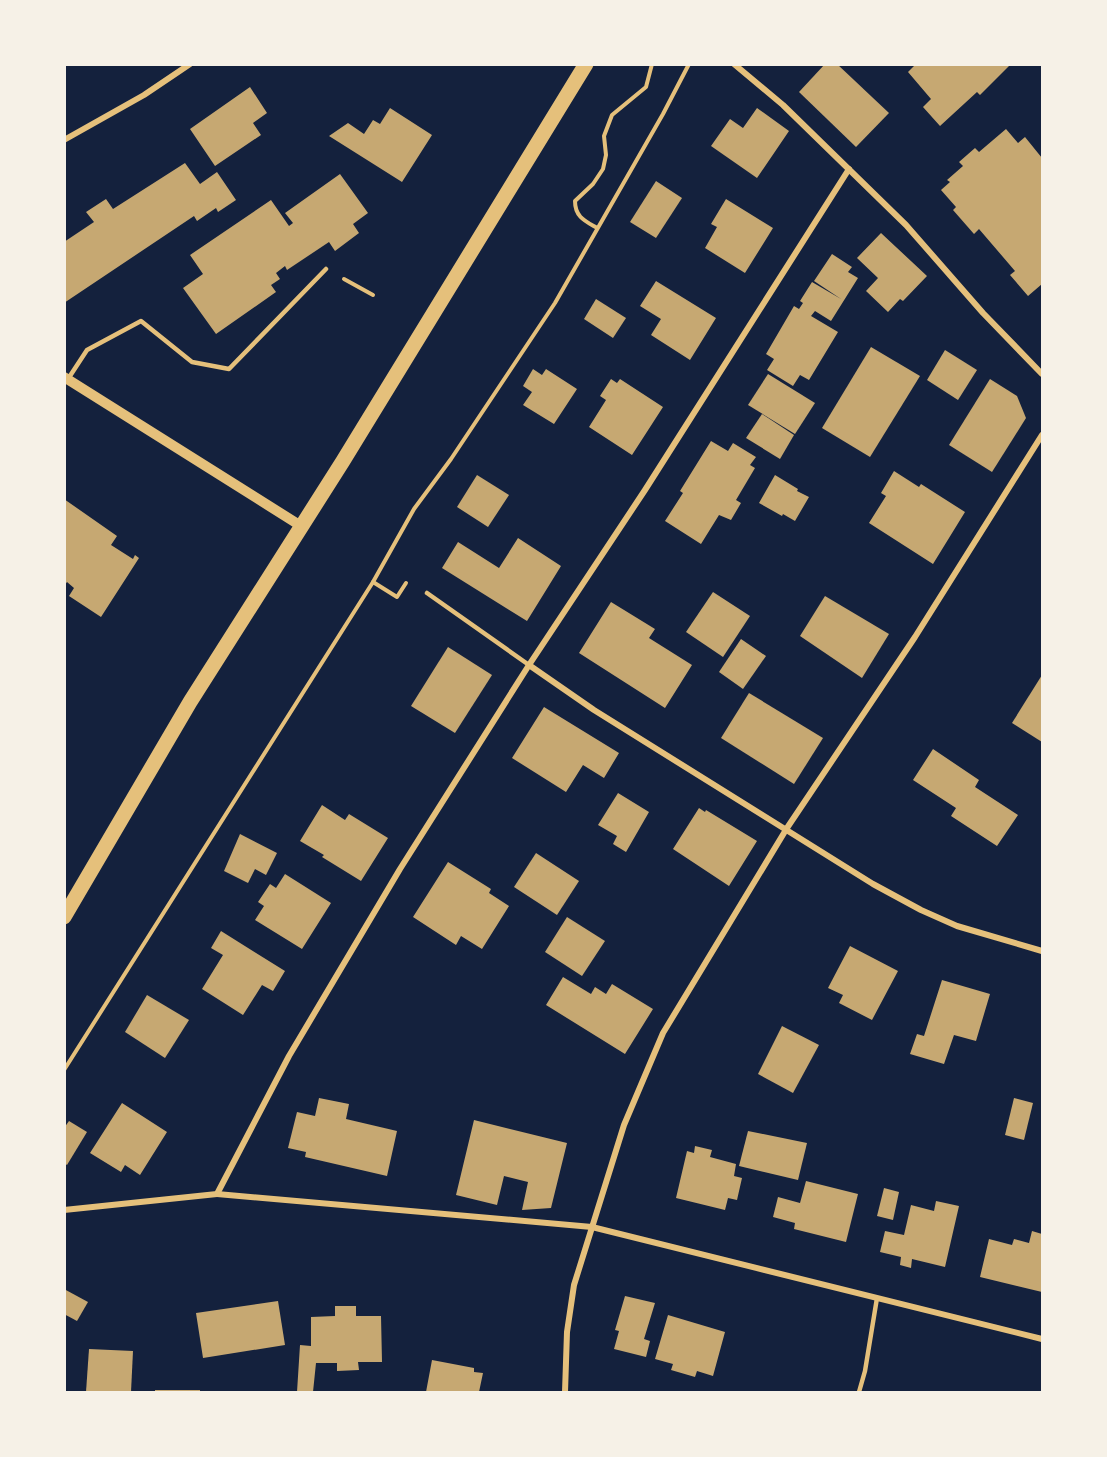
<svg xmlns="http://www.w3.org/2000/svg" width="1107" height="1457" font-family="'DejaVu Sans',sans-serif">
<rect width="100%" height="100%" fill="#14213d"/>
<g fill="#c6a872">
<polygon points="825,64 837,64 889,113 856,147 799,92"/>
<polygon points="916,64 1011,64 980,95 977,92 940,126 923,107 931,99 908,72"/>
<polygon points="250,87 267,113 253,123 261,135 215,166 190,129"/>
<polygon points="390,108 432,135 402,182 329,136 348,123 364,134 373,120 380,124"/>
<polygon points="757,108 789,131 757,178 711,146 730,119 743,128"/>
<polygon points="1006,129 1018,143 1025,137 1042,158 1042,284 1028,296 1010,275 1015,271 979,229 974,234 953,210 956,207 941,190 950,182 947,180 963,166 959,162 975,148 979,152"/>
<polygon points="185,163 200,184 217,172 236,200 218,212 216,208 197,221 194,216 64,303 64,242 94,222 86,212 106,199 113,209"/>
<polygon points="340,174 368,213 353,224 359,233 335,251 329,242 287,270 285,266 276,273 280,279 271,285 276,292 216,334 183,288 203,274 190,255 271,200 289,226 293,223 285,213"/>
<polygon points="656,181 682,198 656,238 630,222"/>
<polygon points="726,199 773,228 745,273 705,248 717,227 711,224"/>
<polygon points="881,233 927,276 903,301 900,299 888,312 866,291 878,278 857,258"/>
<polygon points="832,254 852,267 848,272 858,278 831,321 815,311 811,316 838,332 809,380 800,375 793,386 767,370 774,359 766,354 794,306 799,309 803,303 800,301 812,282 841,299 814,281"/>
<polygon points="656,281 716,318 690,360 651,335 661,319 640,306"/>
<polygon points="596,299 626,318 613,338 584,319"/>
<polygon points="871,347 920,376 870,457 822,428"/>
<polygon points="945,350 977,370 958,400 927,380"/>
<polygon points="533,369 542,375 546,369 577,389 554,424 523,405 532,392 523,386"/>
<polygon points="768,374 815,403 795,434 748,405"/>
<polygon points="611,379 617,383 620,379 663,407 632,455 589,427 606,400 600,396"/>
<polygon points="990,379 1017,396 1026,418 992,472 949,445"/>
<polygon points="762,414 794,435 780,459 746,438"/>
<polygon points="711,441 728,451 733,443 756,457 750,465 755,468 736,500 741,503 731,520 719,515 701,544 665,521 683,493 680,491"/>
<polygon points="894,471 919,487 921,484 965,512 933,564 869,523 886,496 881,493"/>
<polygon points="477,475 509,495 488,527 457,507"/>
<polygon points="775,475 798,489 797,491 809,497 795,521 783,514 782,516 759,503"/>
<polygon points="64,499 117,536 111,545 133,559 135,555 139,558 101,617 69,596 74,588 67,582 64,586"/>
<polygon points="518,538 561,566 527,621 442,568 458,542 499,568"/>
<polygon points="713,592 750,616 723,657 686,632"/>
<polygon points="825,596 889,634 862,678 800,636"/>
<polygon points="611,602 655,629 649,638 692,665 665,708 579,653"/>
<polygon points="741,639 766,656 743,689 719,672"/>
<polygon points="448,647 492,675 455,733 411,706"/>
<polygon points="1042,675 1042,742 1012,723"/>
<polygon points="749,693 823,738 794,784 721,738"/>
<polygon points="544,707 619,753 604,778 583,765 566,792 512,758"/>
<polygon points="933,749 979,780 975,787 1018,815 997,846 951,816 956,808 913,780"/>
<polygon points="618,793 649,812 626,852 613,844 617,836 598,825"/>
<polygon points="322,805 345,820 349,814 388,838 361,881 322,857 324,855 300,841"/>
<polygon points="699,808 705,812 706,810 757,841 729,886 673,849"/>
<polygon points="240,834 277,853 266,875 255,869 248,883 224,871"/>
<polygon points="536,853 579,881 557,915 514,887"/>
<polygon points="448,862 491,889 489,893 509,906 482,949 461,936 456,945 413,917"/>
<polygon points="285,874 331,903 302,949 255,920 264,906 258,902 270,884 276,888"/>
<polygon points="567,917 605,941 582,976 545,952"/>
<polygon points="221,931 285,971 273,991 262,985 243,1015 202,989 223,955 211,948"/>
<polygon points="850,946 898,971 872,1020 839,1003 843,995 828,988"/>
<polygon points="563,977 591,994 595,987 606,994 612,984 653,1009 625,1054 546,1005"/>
<polygon points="942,980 990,994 976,1041 954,1035 944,1064 910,1054 917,1034 924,1036"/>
<polygon points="147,995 189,1020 165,1058 125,1032"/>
<polygon points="782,1026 819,1045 793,1093 758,1074"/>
<polygon points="319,1098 349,1104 346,1119 397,1131 387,1176 305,1157 306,1152 288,1148 297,1112 315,1116"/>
<polygon points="1014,1098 1033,1103 1024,1140 1005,1135"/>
<polygon points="122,1103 167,1132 140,1175 125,1165 121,1172 90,1153"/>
<polygon points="474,1120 567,1143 551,1208 522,1210 528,1182 504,1176 497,1205 456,1195"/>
<polygon points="69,1121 87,1132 67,1165 64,1163 64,1128"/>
<polygon points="748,1131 807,1143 798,1180 739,1166"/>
<polygon points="695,1146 712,1150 710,1157 736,1164 734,1176 742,1178 737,1200 728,1198 725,1210 676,1198 687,1151 694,1153"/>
<polygon points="806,1181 858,1194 846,1242 794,1229 795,1223 773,1217 778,1197 800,1203"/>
<polygon points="884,1188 899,1192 893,1220 877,1216"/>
<polygon points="936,1201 959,1206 945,1267 912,1259 911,1268 900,1265 901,1257 880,1252 885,1231 904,1235 911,1205 934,1211"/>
<polygon points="1032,1231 1042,1234 1042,1292 980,1277 989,1239 1012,1245 1014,1239 1029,1243"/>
<polygon points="64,1289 88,1302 77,1321 64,1314"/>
<polygon points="625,1296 655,1303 644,1339 650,1341 646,1357 614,1349 619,1331 615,1330"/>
<polygon points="278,1301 285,1345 203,1358 196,1313"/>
<polygon points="335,1306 356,1306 356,1316 381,1316 382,1362 358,1362 359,1370 337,1371 337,1363 316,1363 313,1392 297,1392 300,1345 311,1346 311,1317 335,1316"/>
<polygon points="668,1315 725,1332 713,1376 697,1371 695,1377 671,1370 673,1364 655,1359"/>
<polygon points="89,1349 133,1351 131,1392 86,1392"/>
<polygon points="432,1360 474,1368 474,1372 483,1373 479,1392 426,1392"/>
<rect x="155" y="1390" width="45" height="2"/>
</g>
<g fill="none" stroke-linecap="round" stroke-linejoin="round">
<g stroke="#e5c07b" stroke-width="4">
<path d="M597 228C585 221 575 217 575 201L593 184 603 169 606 155 604 136 612 115 646 87 652 64"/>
<polyline points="344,279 373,295"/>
<polyline points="373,582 397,597 406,583"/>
<polyline points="64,1070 373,582 414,509 451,459 555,303 663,114 689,64"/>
</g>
<g stroke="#e5c07b" stroke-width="4.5">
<polyline points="68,379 87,350 141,321 192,362 229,369 326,269"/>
<polyline points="427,593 529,665"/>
<polyline points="859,1392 865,1371 877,1298"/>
</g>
<g stroke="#e5c07b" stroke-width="6">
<polyline points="734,64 783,105 906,225 983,313 1042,374"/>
<polyline points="64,140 144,95 190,64"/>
<polyline points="529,665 594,710 873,884 921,910 957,926 1042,951"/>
<polyline points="217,1194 592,1227 1042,1339"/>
<polyline points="64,1210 217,1194 289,1056 400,869 529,665 645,490 849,169"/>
<polyline points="565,1392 567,1332 574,1285 624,1125 663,1033 787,828 915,637 1042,435"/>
</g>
<polyline stroke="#e5c07b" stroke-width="10" points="64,377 301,526"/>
<polyline stroke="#e5c07b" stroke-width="15" points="64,917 190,702 343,461 586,64"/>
</g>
<rect width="1107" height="1457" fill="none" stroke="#f6f1e7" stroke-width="132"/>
</svg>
